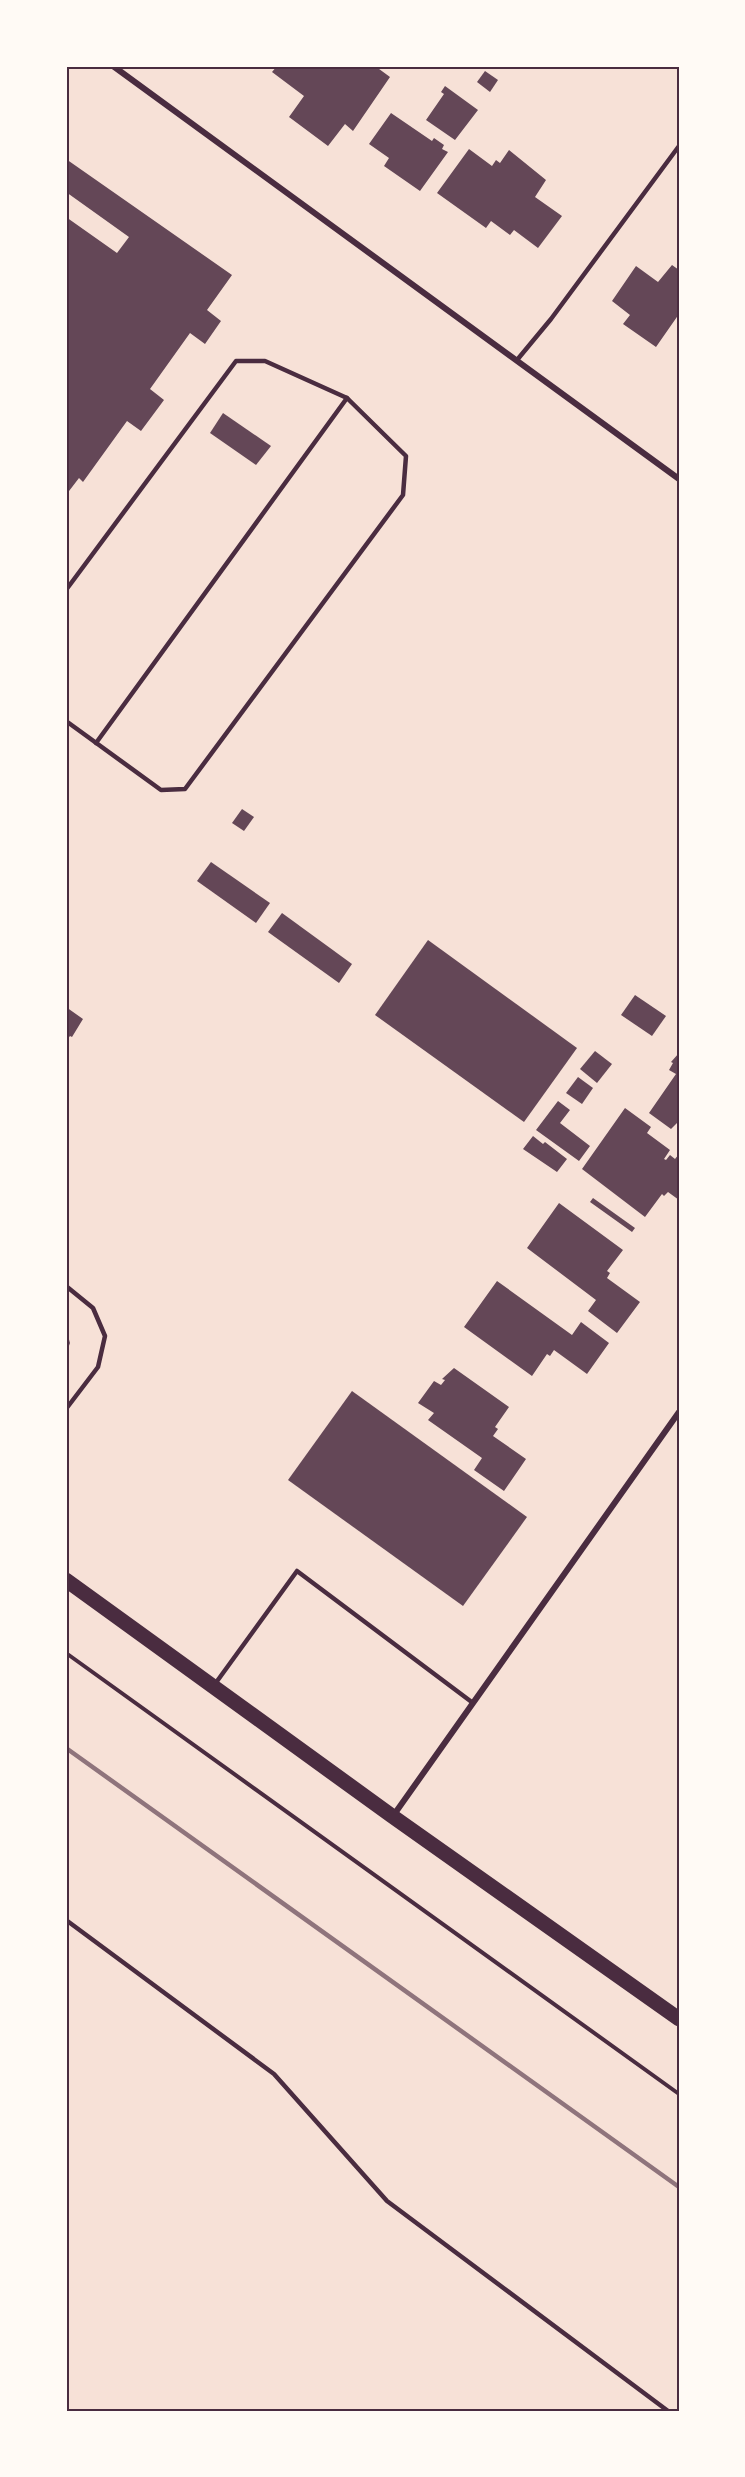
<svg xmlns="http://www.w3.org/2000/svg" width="745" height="2477" font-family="'Asap Condensed',sans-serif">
<rect width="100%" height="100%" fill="#f7e1d7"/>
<g fill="#644757">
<polygon points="277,66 375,66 390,77 353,131 345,124 328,146 289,117 304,96 272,72"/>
<polygon points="485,71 498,80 490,92 477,82"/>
<polygon points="445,86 478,110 455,140 426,120 444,94 441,92"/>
<polygon points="391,113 432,141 434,138 444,145 442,149 448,152 420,191 384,166 389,158 369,144"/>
<polygon points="469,149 492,166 496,160 500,163 509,150 546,180 535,197 562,216 538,248 514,230 510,235 491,221 486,228 437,193"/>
<polygon points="66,159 232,275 207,310 221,321 205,344 190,333 150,389 164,400 141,431 127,421 83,482 79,478 66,495 66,217 117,253 129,237 66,192"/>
<polygon points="672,265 679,270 677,278 679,279 679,314 656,347 623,324 630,315 612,301 636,266 658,282"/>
<polygon points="223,413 271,446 256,465 210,433"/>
<polygon points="242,809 254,817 244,831 232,823"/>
<polygon points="211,862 270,903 256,923 197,881"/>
<polygon points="282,913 352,964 339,983 268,932"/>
<polygon points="428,940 577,1048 524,1122 375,1015"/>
<polygon points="635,995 666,1016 652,1036 621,1015"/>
<polygon points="66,1007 83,1019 72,1037 70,1036 66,1041"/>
<polygon points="595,1051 612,1064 597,1083 580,1069"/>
<polygon points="679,1053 679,1121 671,1129 649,1113 676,1074 669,1070 673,1063 671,1062"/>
<polygon points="578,1077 593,1088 582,1104 566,1093"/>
<polygon points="558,1101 570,1110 560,1123 590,1146 579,1161 536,1130"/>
<polygon points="625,1108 651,1127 647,1133 670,1150 664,1159 666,1160 670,1155 675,1159 679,1154 679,1200 668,1192 664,1196 662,1194 645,1217 582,1169"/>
<polygon points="533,1136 543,1144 545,1142 567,1159 557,1172 523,1149"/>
<polygon points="593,1198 635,1228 632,1232 590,1202"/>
<polygon points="559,1203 623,1250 607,1271 610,1273 607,1278 640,1302 617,1333 588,1311 596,1300 527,1248"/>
<polygon points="497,1281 572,1335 581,1322 609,1343 587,1374 554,1350 550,1356 547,1354 532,1376 464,1327"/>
<polygon points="66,1329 70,1343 66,1354"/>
<polygon points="454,1368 509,1407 495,1427 498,1429 493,1436 526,1459 504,1491 474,1470 482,1458 428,1420 434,1413 418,1403 434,1381 441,1385 445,1380 442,1379"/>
<polygon points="352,1391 527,1517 463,1606 288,1480"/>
</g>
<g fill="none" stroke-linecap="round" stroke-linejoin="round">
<polyline stroke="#4a2c40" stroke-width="4" points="66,1653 679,2094"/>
<g stroke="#4a2c40" stroke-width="4.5">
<polyline points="517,360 551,319 679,146"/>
<polyline points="66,590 236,361 265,361 347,398 406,456 403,495 185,789 161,790 66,721"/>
<polyline points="96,743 347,398"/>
<polyline points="66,1286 93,1308 105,1336 98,1367 66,1409"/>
<polyline points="215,1684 297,1571 473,1703"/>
<polyline points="66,1920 274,2074 387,2201 668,2411"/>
</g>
<g stroke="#4a2c40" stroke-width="6">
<polyline points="113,66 679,479"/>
<polyline points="393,1816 679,1412"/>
</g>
<polyline stroke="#4a2c40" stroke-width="15" points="66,1580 392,1816 679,2019"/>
<polyline stroke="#8f747c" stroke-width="4.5" points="66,1748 679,2187"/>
</g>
<rect width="745" height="2477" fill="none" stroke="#fffaf5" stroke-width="135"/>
<rect x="68" y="68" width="610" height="2342" fill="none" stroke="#4a2c40" stroke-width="2"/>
</svg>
